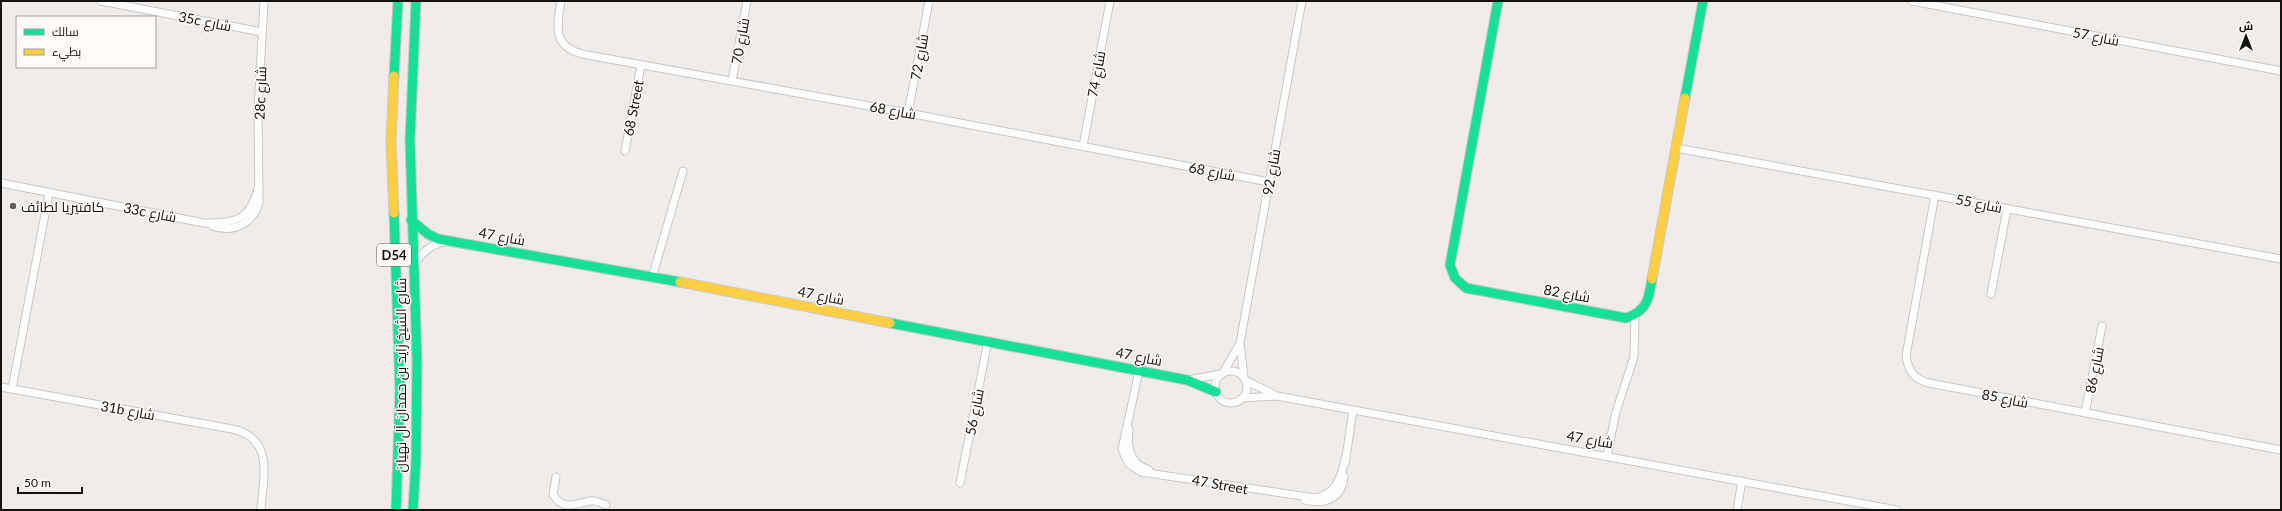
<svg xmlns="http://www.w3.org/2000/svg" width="2282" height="511" font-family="Lato,Cairo,sans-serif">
<rect width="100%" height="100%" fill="#efecea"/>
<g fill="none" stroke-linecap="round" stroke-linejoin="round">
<defs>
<g id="street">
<polyline points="101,1 262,32"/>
<path d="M561 1C557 26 552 46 582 54L908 113 1269 182"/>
<polyline points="1912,1 2281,71"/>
<polyline points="732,81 747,1"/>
<polyline points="908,113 929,1"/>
<polyline points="1083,146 1110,1"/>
<polyline points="1676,148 2281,259"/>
<polyline points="625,151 641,65"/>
<path d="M1 183 204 223C237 224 251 219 259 185"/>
<path d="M1935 195 1906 356C1908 371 1915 380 1929 383L2281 450"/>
<path d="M212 226C233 233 252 225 259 203L258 110 264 1"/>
<path d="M414 266C421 253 430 244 445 242"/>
<polyline points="652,278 683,171"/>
<polyline points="1991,294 2007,209"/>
<path d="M1139 371 1122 449 1128 463 1141 472 1315 498C1336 494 1341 478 1345 459"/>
<circle cx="1231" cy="387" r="16"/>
<polyline points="1223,373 1239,345"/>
<polyline points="1244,378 1240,343 1302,1"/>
<polyline points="1188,380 1221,374"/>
<polyline points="1245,380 1273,394"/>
<path d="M1 387 232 429C275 438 263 477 261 510"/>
<polyline points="12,389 49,193"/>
<polyline points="1242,398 1277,396 1897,510"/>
<polyline points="2085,413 2102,326"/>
<path d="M1129 429C1127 448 1129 463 1149 470"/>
<polyline points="1607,456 1616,412 1634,357 1635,316"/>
<polyline points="1345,464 1353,410"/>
<path d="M556 477 553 495C564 511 576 504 590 501 595 500 601 503 606 505"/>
<polyline points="960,483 988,341"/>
<path d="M1305 500C1325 505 1342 499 1344 476"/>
<polyline points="1737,510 1742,481"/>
</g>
<g id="fast">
<path d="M1498 1 1450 265 1455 278 1466 288 1626 318C1647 311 1649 299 1652 279"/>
<polyline points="394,76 398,1"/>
<polyline points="1685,98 1703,1"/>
<polyline points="394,213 400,391 396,510"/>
<polyline points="411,220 428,234 438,239 680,282"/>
<polyline points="890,323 1187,380 1216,392"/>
<polyline points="413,510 416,460 417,361 410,140 416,1"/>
</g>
<g id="slow">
<polyline points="394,213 391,141 394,76"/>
<polyline points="1652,279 1685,98"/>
<polyline points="680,282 890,323"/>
</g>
</defs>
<use href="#street" stroke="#c9c7c6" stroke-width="9"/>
<use href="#fast" stroke="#c9c7c6" stroke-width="11"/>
<use href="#slow" stroke="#c9c7c6" stroke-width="11"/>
<use href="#street" stroke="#fdfcfc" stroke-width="7"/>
<use href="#fast" stroke="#16e098" stroke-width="9"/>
<use href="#slow" stroke="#ffcf43" stroke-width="9"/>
</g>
<circle fill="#605e5d" stroke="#fdfaf7" stroke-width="1.5" cx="13" cy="206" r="4"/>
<g text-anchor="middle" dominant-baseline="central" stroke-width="3" stroke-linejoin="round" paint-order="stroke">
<rect fill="#fdfaf7" stroke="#595856" stroke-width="1" x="377" y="244" width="34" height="22" rx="3"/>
<g font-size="13" font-weight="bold" fill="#131211">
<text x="394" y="255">D54</text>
</g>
<g font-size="14" fill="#131211" stroke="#fdfaf7">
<text transform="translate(205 21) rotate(11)">35c شارع</text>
<text transform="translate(2096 36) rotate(11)">شارع 57</text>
<text transform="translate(740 41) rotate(-80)">شارع 70</text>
<text transform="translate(919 57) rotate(-80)">شارع 72</text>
<text transform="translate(1096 74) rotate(-80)">شارع 74</text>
<text transform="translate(260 93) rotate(-88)">28c شارع</text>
<text transform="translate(633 108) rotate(-79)">68 Street</text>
<text transform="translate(893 110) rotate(10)">شارع 68</text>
<text transform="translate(1212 171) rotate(11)">شارع 68</text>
<text transform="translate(1271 172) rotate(-80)">شارع 92</text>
<text transform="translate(1979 203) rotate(11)">شارع 55</text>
<text transform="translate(150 212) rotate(11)">33c شارع</text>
<text transform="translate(502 236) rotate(10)">شارع 47</text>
<text transform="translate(1567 293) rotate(10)">شارع 82</text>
<text transform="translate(821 295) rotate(11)">شارع 47</text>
<text transform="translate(1139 356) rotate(11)">شارع 47</text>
<text transform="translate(2094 370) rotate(-79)">شارع 86</text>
<text transform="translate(400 375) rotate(-90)">شارع الشيخ زايد بن حمدان آل نهيان</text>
<text transform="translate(2005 398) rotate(11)">شارع 85</text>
<text transform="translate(128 410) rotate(10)">31b شارع</text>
<text transform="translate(974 412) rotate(-79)">شارع 56</text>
<text transform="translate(1590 439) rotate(10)">شارع 47</text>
<text transform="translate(1220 484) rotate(10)">47 Street</text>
</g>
<g font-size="14" fill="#131211" stroke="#fdfaf7" text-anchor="start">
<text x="21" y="206">كافتيريا لطائف</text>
</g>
</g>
<rect width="2282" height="511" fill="none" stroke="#131211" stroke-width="4"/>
<rect x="16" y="16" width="140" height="52" fill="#fdfaf7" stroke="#9f9d9b"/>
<rect x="24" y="29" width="20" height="6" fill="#16e098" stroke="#9f9d9b"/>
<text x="52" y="36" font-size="12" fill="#131211">سالك</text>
<rect x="24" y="49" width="20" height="6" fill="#ffcf43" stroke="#9f9d9b"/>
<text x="52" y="56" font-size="12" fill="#131211">بطيء</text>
<g transform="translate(2246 36)" stroke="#fdfaf7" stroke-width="3" paint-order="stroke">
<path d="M0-3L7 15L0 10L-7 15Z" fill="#131211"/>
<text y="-6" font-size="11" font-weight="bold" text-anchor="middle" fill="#131211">ش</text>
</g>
<path d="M18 487v6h64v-6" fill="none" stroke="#131211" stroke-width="2"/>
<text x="24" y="487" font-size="12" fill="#131211" stroke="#fdfaf7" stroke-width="3" paint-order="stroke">50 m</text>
</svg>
